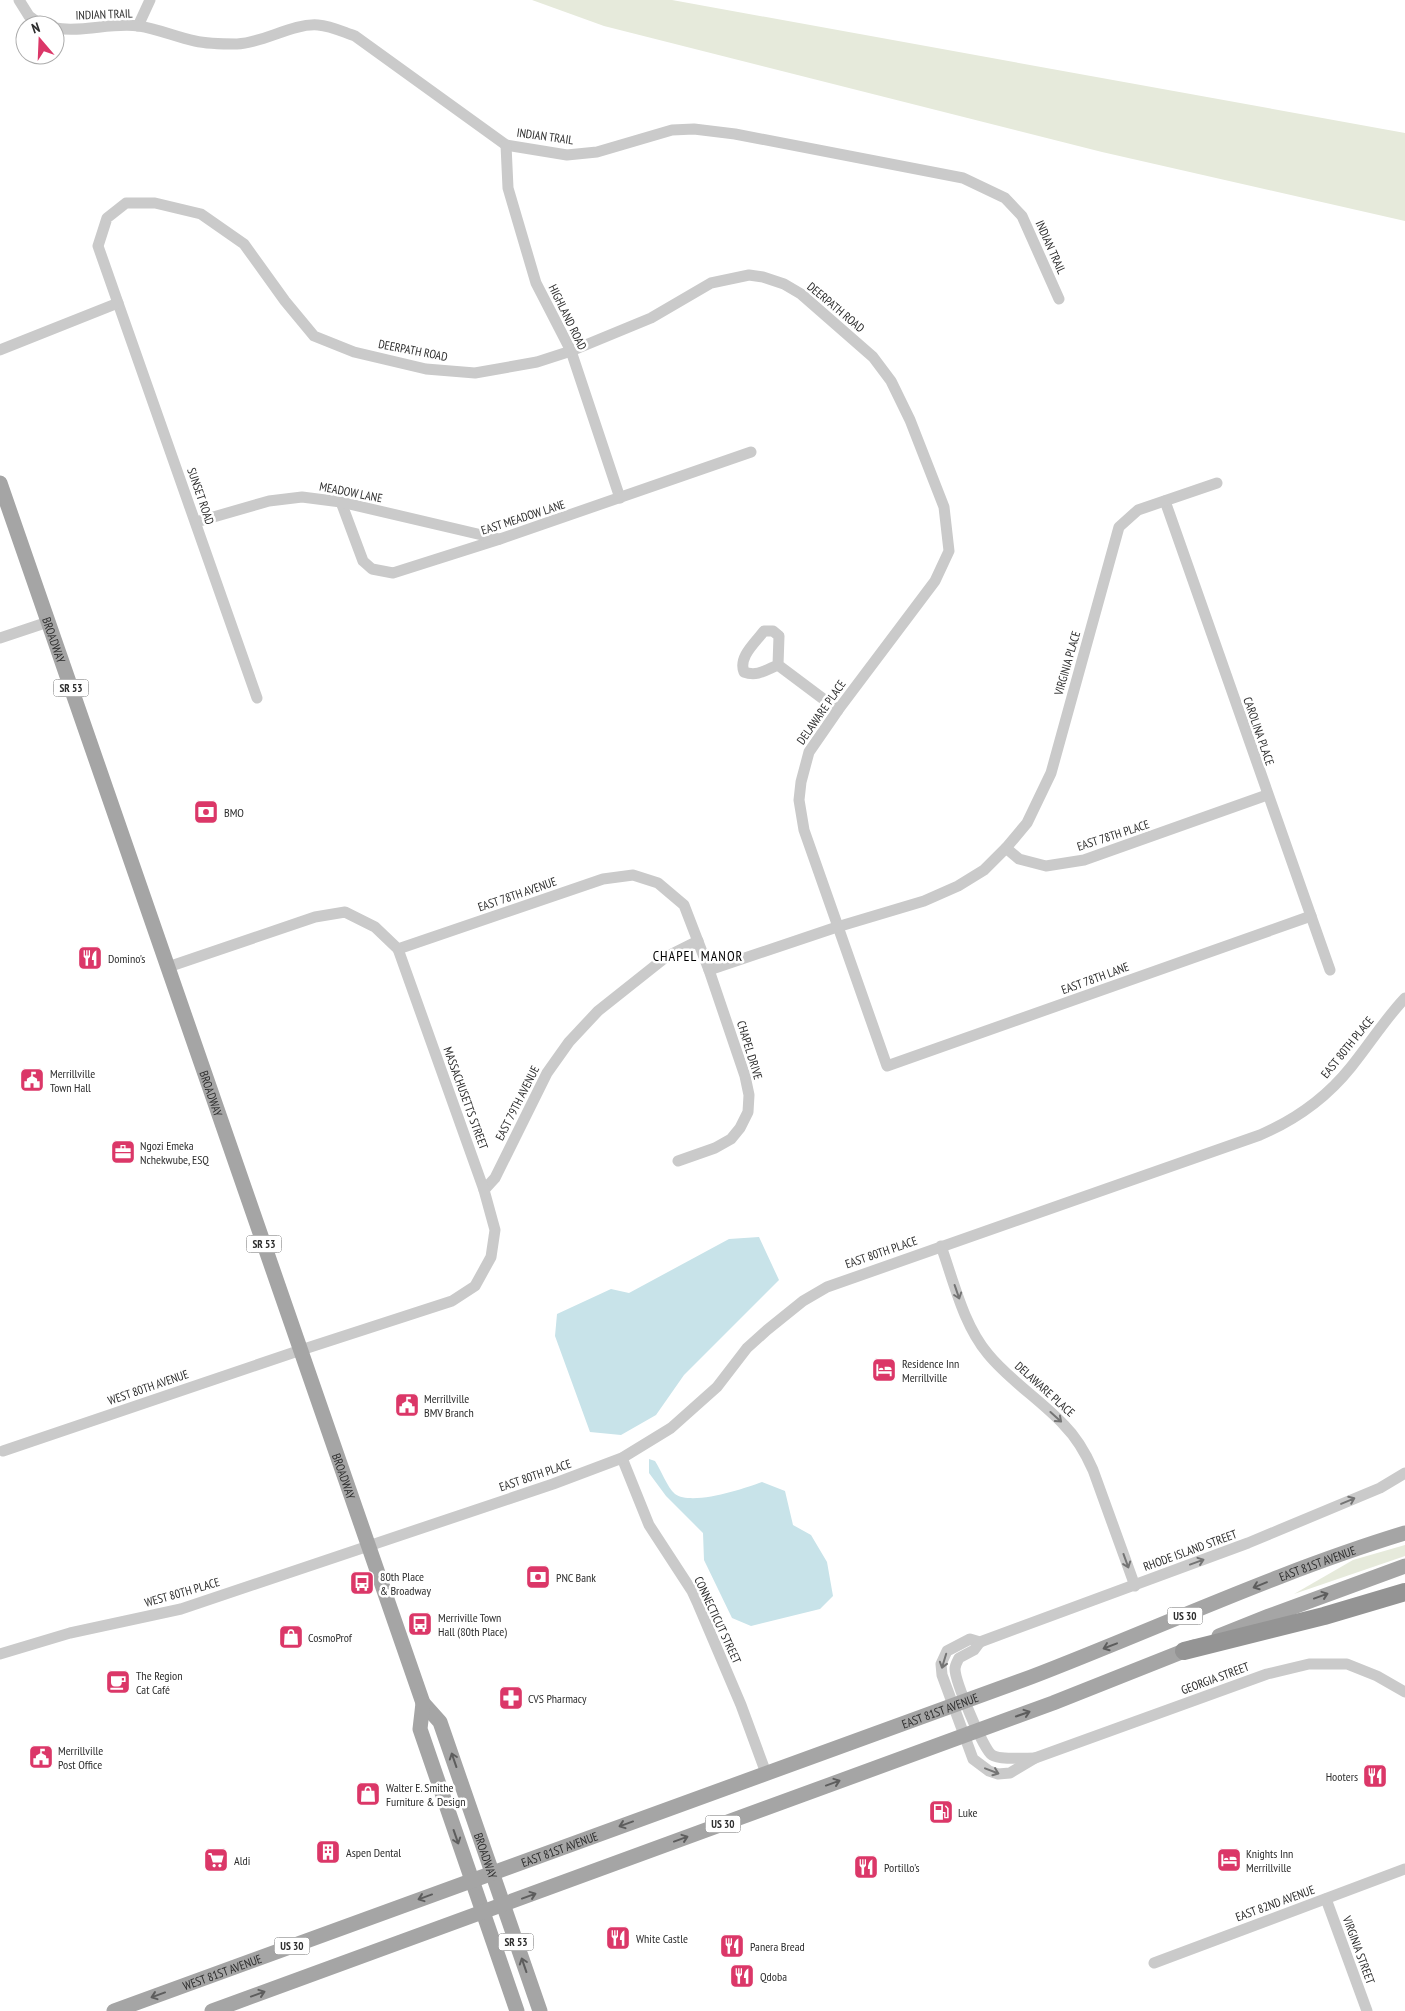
<svg xmlns="http://www.w3.org/2000/svg" width="1405" height="2011" font-family="'PT Sans Narrow',sans-serif">
<rect width="100%" height="100%" fill="#fff"/>
<g fill="#e6eadb">
<polygon points="532,0 672,0 1405,133 1405,221 1102,152 604,26"/>
<polygon points="1405,1545 1405,1556 1294,1594 1353,1560"/>
</g>
<g fill="#c8e3e9">
<polygon points="759,1237 779,1280 684,1375 656,1415 621,1435 590,1432 555,1336 557,1314 611,1289 629,1293 729,1239"/>
<path d="M649 1459 655 1461C661 1470 667 1487 675 1494 692 1506 743 1489 762 1482L785 1491 793 1525 811 1535 827 1562 833 1596 820 1609 751 1626 732 1618 704 1560 703 1533 666 1496 649 1473Z"/>
</g>
<g fill="none" stroke-linecap="round" stroke-linejoin="round">
<g stroke="#cacaca" stroke-width="11">
<polyline points="19,0 29,16 41,25"/>
<polyline points="138,26 150,0"/>
<path d="M55 28C83 33 111 22 139 26 158 29 176 37 195 41 208 44 223 44 237 44 264 43 292 23 318 25 331 26 343 32 355 36L506 145 567 155 597 152 672 130 694 129 735 134 963 178 1005 198 1022 216 1059 299"/>
<polyline points="506,145 508,188 536,283 571,351 620,498"/>
<polyline points="118,303 257,698"/>
<polyline points="0,350 118,303 98,246 107,218 126,203 155,203 201,214 244,244 285,301 314,336 354,352 426,369 475,373 537,362 571,351 651,318 711,283 749,275 763,277 784,284 801,294 873,357 891,381 910,420 944,507 949,551 935,581 838,710 809,752 801,782 799,800 804,830 887,1066 1311,916"/>
<polyline points="1165,501 1330,970"/>
<polyline points="341,502 363,561 372,569 393,573 500,539 751,452"/>
<polyline points="196,522 269,501 302,497 341,502 499,539"/>
<polyline points="0,638 48,622"/>
<path d="M778 665C766 670 757 677 744 672 738 657 755 643 764 631H773L779 636 778 665 838 710"/>
<polyline points="1006,848 1027,823 1051,773 1119,527 1138,510 1217,483"/>
<polyline points="168,967 315,917 345,912 375,927 398,949 603,879 633,875 658,883 684,905 709,970 745,1076 749,1095 748,1112 740,1128 731,1139 715,1148 678,1161"/>
<polyline points="709,970 837,927 924,901 958,886 984,870 1006,848 1019,859 1046,866 1084,860 1267,795"/>
<polyline points="484,1190 495,1178 547,1073 569,1042 598,1011 666,957 698,941"/>
<path d="M941 1246C954 1282 963 1324 988 1354 1010 1381 1041 1400 1064 1425 1077 1438 1086 1454 1093 1470L1135 1586"/>
<polyline points="3,1451 301,1350 452,1301 475,1286 491,1257 495,1230 484,1190 398,949"/>
<polyline points="622,1458 649,1525 692,1591 698,1604 741,1705 766,1773"/>
<polyline points="1405,1473 1380,1488 1248,1543 980,1642 970,1639 947,1651 941,1664 942,1675 973,1759 989,1771 998,1774 1010,1773 1035,1758 1267,1674 1309,1664 1347,1664 1377,1676 1405,1692"/>
<path d="M980 1642 974 1650 959 1658C957 1662 955 1665 955 1669 955 1681 983 1749 992 1755 999 1760 1025 1758 1035 1758"/>
<path d="M0 1654 70 1633 181 1609 553 1484 622 1458 671 1428 717 1387 747 1348 767 1330 803 1301 827 1287 1260 1135C1295 1120 1327 1097 1351 1067 1369 1045 1385 1019 1405 998"/>
<polyline points="1326,1899 1367,2011"/>
<polyline points="1154,1963 1405,1869"/>
</g>
<g stroke="#a5a5a5" stroke-width="15">
<path id="s1" d="M0 483 423 1703 440 1722 540 2011"/>
<polyline points="1219,1636 1269,1616 1405,1566"/>
<polyline points="423,1703 420,1729 517,2011"/>
<path id="s2" d="M114 2011 1031 1677C1156 1629 1277 1572 1405 1533"/>
<polyline points="212,2011 1053,1703 1194,1647"/>
</g>
<polyline stroke="#949494" stroke-width="18" points="1184,1651 1324,1616 1405,1592"/>
</g>
<defs><path id="oneway-shaft" d="M-6 0H5M1.5-3L5.5 0L1.5 3" fill="none" stroke-width="1.6" stroke-linecap="round" stroke-linejoin="round" transform="scale(1.25)"/></defs>
<g stroke="#747474">
<use href="#oneway-shaft" transform="translate(957 1292) rotate(71)"/>
<use href="#oneway-shaft" transform="translate(1056 1417) rotate(42)"/>
<use href="#oneway-shaft" transform="translate(1348 1501) rotate(-23)"/>
<use href="#oneway-shaft" transform="translate(1126 1561) rotate(70)"/>
<use href="#oneway-shaft" transform="translate(1197 1562) rotate(-20)"/>
<use href="#oneway-shaft" transform="translate(944 1661) rotate(107)"/>
<use href="#oneway-shaft" transform="translate(992 1771) rotate(21)"/>
</g>
<g stroke="#5d5d5d">
<use href="#oneway-shaft" transform="translate(1260 1585) rotate(158)"/>
<use href="#oneway-shaft" transform="translate(1321 1596) rotate(-20)"/>
<use href="#oneway-shaft" transform="translate(1110 1646) rotate(159)"/>
<use href="#oneway-shaft" transform="translate(1023 1714) rotate(-19)"/>
<use href="#oneway-shaft" transform="translate(454 1760) rotate(-109)"/>
<use href="#oneway-shaft" transform="translate(833 1783) rotate(-20)"/>
<use href="#oneway-shaft" transform="translate(626 1824) rotate(160)"/>
<use href="#oneway-shaft" transform="translate(456 1837) rotate(71)"/>
<use href="#oneway-shaft" transform="translate(681 1839) rotate(-20)"/>
<use href="#oneway-shaft" transform="translate(529 1896) rotate(-20)"/>
<use href="#oneway-shaft" transform="translate(425 1897) rotate(160)"/>
<use href="#oneway-shaft" transform="translate(524 1965) rotate(-109)"/>
<use href="#oneway-shaft" transform="translate(258 1994) rotate(-20)"/>
<use href="#oneway-shaft" transform="translate(158 1995) rotate(160)"/>
</g>
<defs>
<symbol id="bank-square" viewBox="-11 -11 22 22"><rect x="-9" y="-9" width="18" height="18" rx="4" fill="#db3768" stroke="#fff"/><path d="M-6-4H6V4H-6ZM0-2.3a2.3 2.3 0 1 0 0 4.6a2.3 2.3 0 1 0 0-4.6Z" fill="#fff"/></symbol>
<symbol id="restaurant-square" viewBox="-11 -11 22 22"><rect x="-9" y="-9" width="18" height="18" rx="4" fill="#db3768" stroke="#fff"/><path d="M-5-6h1v4h1v-4h1v4h1v-4h1v5L-1.5 .5V6h-2V.5L-5-1ZM5-6V6H3V1.5H1.5Q1.5-4 5-6Z" fill="#fff"/></symbol>
<symbol id="civic-square" viewBox="-11 -11 22 22"><rect x="-9" y="-9" width="18" height="18" rx="4" fill="#db3768" stroke="#fff"/><path d="M-.6-6.5H3V-4.5H.6V-3L4-1V1h2V6H-6V1h2V-1L-.6-3ZM-1.2 2.5V6h2.4V2.5Z" fill="#fff"/></symbol>
<symbol id="office-square" viewBox="-11 -11 22 22"><rect x="-9" y="-9" width="18" height="18" rx="4" fill="#db3768" stroke="#fff"/><path d="M-6-3h4V-5.5h4V-3h4V5H-6ZM-1-4.5V-3h2v-1.5ZM-6 0V1H6V0Z" fill="#fff"/></symbol>
<symbol id="hotel-square" viewBox="-11 -11 22 22"><rect x="-9" y="-9" width="18" height="18" rx="4" fill="#db3768" stroke="#fff"/><path d="M-6-4.5h1.5V1H6V5H4.5V3h-9V5H-6ZM-4 0a1.8 1.8 0 1 1 3.6 0ZM.5 0V-2.5h3Q6-2.5 6 0Z" fill="#fff"/></symbol>
<symbol id="bus-square" viewBox="-11 -11 22 22"><rect x="-9" y="-9" width="18" height="18" rx="4" fill="#db3768" stroke="#fff"/><path d="M-5-6H5V4H4V6H2V4H-2V6H-4V4H-5ZM-3.5-4V0h7V-4ZM-3.5 1.2v1.5H-2V1.2ZM2 1.2v1.5H3.5V1.2Z" fill="#fff"/></symbol>
<symbol id="shop-square" viewBox="-11 -11 22 22"><rect x="-9" y="-9" width="18" height="18" rx="4" fill="#db3768" stroke="#fff"/><path d="M-5-2.5h2.3a2.7 3.5 0 0 1 5.4 0H5L5.5 6h-11ZM-1.5-2.5h3a1.5 2.3 0 0 0-3 0Z" fill="#fff"/></symbol>
<symbol id="cafe-square" viewBox="-11 -11 22 22"><rect x="-9" y="-9" width="18" height="18" rx="4" fill="#db3768" stroke="#fff"/><path d="M-5.5-4.5H6V0H3Q3 3.5 0 3.5H-2.5Q-5.5 3.5-5.5 0ZM3-3.2v2h1.7v-2ZM-6 4.5H4V6H-6Z" fill="#fff"/></symbol>
<symbol id="pharmacy-square" viewBox="-11 -11 22 22"><rect x="-9" y="-9" width="18" height="18" rx="4" fill="#db3768" stroke="#fff"/><path d="M-2-6h4v4h4v4h-4v4h-4v-4h-4v-4h4Z" fill="#fff"/></symbol>
<symbol id="fuel-square" viewBox="-11 -11 22 22"><rect x="-9" y="-9" width="18" height="18" rx="4" fill="#db3768" stroke="#fff"/><path d="M-5.5-6h7V0h2V4h1.3V-2.5L3-4.5l.8-.8L6-3V5H2.5V1h-1V6h-7ZM-4.2-4.7v3.2H.2V-4.7Z" fill="#fff"/></symbol>
<symbol id="building-square" viewBox="-11 -11 22 22"><rect x="-9" y="-9" width="18" height="18" rx="4" fill="#db3768" stroke="#fff"/><path d="M-4-6H4V6H1V3H-1V6H-4ZM-2.5-4.3h1.7v1.8h-1.7ZM.8-4.3h1.7v1.8H.8ZM-2.5-1h1.7V.8h-1.7ZM.8-1h1.7V.8H.8Z" fill="#fff"/></symbol>
<symbol id="supermarket-square" viewBox="-11 -11 22 22"><rect x="-9" y="-9" width="18" height="18" rx="4" fill="#db3768" stroke="#fff"/><path d="M-6-5.5h2.5l.6 2H6L4.5 2H-2.5L-4.4-4H-6ZM-1.5 3.2a1.3 1.3 0 1 0 .1 0ZM3 3.2a1.3 1.3 0 1 0 .1 0Z" fill="#fff"/></symbol>
</defs>
<g fill-rule="evenodd">
<use href="#bank-square" x="192" y="798" width="28" height="28"/>
<use href="#restaurant-square" x="76" y="944" width="28" height="28"/>
<use href="#civic-square" x="18" y="1066" width="28" height="28"/>
<use href="#office-square" x="109" y="1138" width="28" height="28"/>
<use href="#hotel-square" x="870" y="1356" width="28" height="28"/>
<use href="#civic-square" x="393" y="1391" width="28" height="28"/>
<use href="#bank-square" x="524" y="1563" width="28" height="28"/>
<use href="#bus-square" x="348" y="1569" width="28" height="28"/>
<use href="#bus-square" x="406" y="1610" width="28" height="28"/>
<use href="#shop-square" x="277" y="1623" width="28" height="28"/>
<use href="#cafe-square" x="104" y="1668" width="28" height="28"/>
<use href="#pharmacy-square" x="497" y="1684" width="28" height="28"/>
<use href="#civic-square" x="27" y="1743" width="28" height="28"/>
<use href="#restaurant-square" x="1361" y="1762" width="28" height="28"/>
<use href="#shop-square" x="354" y="1780" width="28" height="28"/>
<use href="#fuel-square" x="927" y="1798" width="28" height="28"/>
<use href="#building-square" x="314" y="1838" width="28" height="28"/>
<use href="#supermarket-square" x="202" y="1846" width="28" height="28"/>
<use href="#hotel-square" x="1215" y="1846" width="28" height="28"/>
<use href="#restaurant-square" x="852" y="1853" width="28" height="28"/>
<use href="#restaurant-square" x="604" y="1924" width="28" height="28"/>
<use href="#restaurant-square" x="718" y="1932" width="28" height="28"/>
<use href="#restaurant-square" x="728" y="1962" width="28" height="28"/>
</g>
<g text-anchor="middle" dominant-baseline="central" stroke-width="5" stroke-linejoin="round" paint-order="stroke">
<g fill="#fff" stroke="#6c6c6c" stroke-width="1">
<rect x="53.5" y="679.5" width="35" height="17" rx="4"/>
<rect x="246.5" y="1235.5" width="35" height="17" rx="4"/>
<rect x="1167.5" y="1607.5" width="35" height="17" rx="4"/>
<rect x="705.5" y="1815.5" width="35" height="17" rx="4"/>
<rect x="498.5" y="1933.5" width="35" height="17" rx="4"/>
<rect x="274.5" y="1937.5" width="35" height="17" rx="4"/>
</g>
<g font-size="11" font-weight="bold" fill="#2d2d2d">
<text x="71" y="688">SR 53</text>
<text x="264" y="1244">SR 53</text>
<text x="1185" y="1616">US 30</text>
<text x="723" y="1824">US 30</text>
<text x="516" y="1942">SR 53</text>
<text x="292" y="1946">US 30</text>
</g>
<g font-size="12" fill="#2d2d2d" stroke="#fff">
<text transform="translate(104 14) rotate(-2)">INDIAN TRAIL</text>
<text transform="translate(545 136) rotate(8)">INDIAN TRAIL</text>
<text transform="translate(1051 247) rotate(66)">INDIAN TRAIL</text>
<text transform="translate(836 307) rotate(40)">DEERPATH ROAD</text>
<text transform="translate(568 317) rotate(64)">HIGHLAND ROAD</text>
<text transform="translate(413 350) rotate(11)">DEERPATH ROAD</text>
<text transform="translate(351 492) rotate(11)">MEADOW LANE</text>
<text transform="translate(201 496) rotate(71)">SUNSET ROAD</text>
<text transform="translate(523 517) rotate(-18)">EAST MEADOW LANE</text>
<text stroke="none"><textPath href="#s1" startOffset="166">BROADWAY</textPath></text>
<text transform="translate(1067 663) rotate(-74)">VIRGINIA PLACE</text>
<text transform="translate(821 712) rotate(-55)">DELAWARE PLACE</text>
<text transform="translate(1259 731) rotate(71)">CAROLINA PLACE</text>
<text transform="translate(1113 835) rotate(-18)">EAST 78TH PLACE</text>
<text transform="translate(517 894) rotate(-19)">EAST 78TH AVENUE</text>
<text transform="translate(1095 978) rotate(-20)">EAST 78TH LANE</text>
<text transform="translate(1347 1047) rotate(-51)">EAST 80TH PLACE</text>
<text transform="translate(750 1050) rotate(73)">CHAPEL DRIVE</text>
<text stroke="none"><textPath href="#s1" startOffset="646">BROADWAY</textPath></text>
<text transform="translate(466 1098) rotate(70)">MASSACHUSETTS STREET</text>
<text transform="translate(517 1103) rotate(-63)">EAST 79TH AVENUE</text>
<text transform="translate(881 1252) rotate(-19)">EAST 80TH PLACE</text>
<text transform="translate(148 1387) rotate(-19)">WEST 80TH AVENUE</text>
<text transform="translate(1045 1389) rotate(42)">DELAWARE PLACE</text>
<text transform="translate(535 1475) rotate(-19)">EAST 80TH PLACE</text>
<text stroke="none"><textPath href="#s1" startOffset="1051">BROADWAY</textPath></text>
<text transform="translate(1190 1550) rotate(-20)">RHODE ISLAND STREET</text>
<text stroke="none"><textPath href="#s2" startOffset="1284">EAST 81ST AVENUE</textPath></text>
<text transform="translate(182 1592) rotate(-16)">WEST 80TH PLACE</text>
<text transform="translate(718 1620) rotate(65)">CONNECTICUT STREET</text>
<text transform="translate(1215 1678) rotate(-20)">GEORGIA STREET</text>
<text stroke="none"><textPath href="#s2" startOffset="879">EAST 81ST AVENUE</textPath></text>
<text stroke="none"><textPath href="#s2" startOffset="474">EAST 81ST AVENUE</textPath></text>
<text stroke="none"><textPath href="#s1" startOffset="1458">BROADWAY</textPath></text>
<text transform="translate(1275 1903) rotate(-20)">EAST 82ND AVENUE</text>
<text transform="translate(1359 1950) rotate(70)">VIRGINIA STREET</text>
<text stroke="none"><textPath href="#s2" startOffset="115">WEST 81ST AVENUE</textPath></text>
</g>
<g font-size="12" fill="#2d2d2d" stroke="#fff" text-anchor="start">
<text x="224" y="812">BMO</text>
<text x="108" y="958">Domino's</text>
<text x="50" y="1073">Merrillville<tspan x="50" dy="14">Town Hall</tspan></text>
<text x="140" y="1145">Ngozi Emeka<tspan x="140" dy="14">Nchekwube, ESQ</tspan></text>
<text x="902" y="1363">Residence Inn<tspan x="902" dy="14">Merrillville</tspan></text>
<text x="424" y="1398">Merrillville<tspan x="424" dy="14">BMV Branch</tspan></text>
<text x="380" y="1576">80th Place<tspan x="380" dy="14">&amp; Broadway</tspan></text>
<text x="556" y="1577">PNC Bank</text>
<text x="438" y="1617">Merriville Town<tspan x="438" dy="14">Hall (80th Place)</tspan></text>
<text x="308" y="1637">CosmoProf</text>
<text x="136" y="1675">The Region<tspan x="136" dy="14">Cat Café</tspan></text>
<text x="528" y="1698">CVS Pharmacy</text>
<text x="58" y="1750">Merrillville<tspan x="58" dy="14">Post Office</tspan></text>
<text x="1358" y="1776" text-anchor="end">Hooters</text>
<text x="386" y="1787">Walter E. Smithe<tspan x="386" dy="14">Furniture &amp; Design</tspan></text>
<text x="958" y="1812">Luke</text>
<text x="346" y="1852">Aspen Dental</text>
<text x="1246" y="1853">Knights Inn<tspan x="1246" dy="14">Merrillville</tspan></text>
<text x="234" y="1860">Aldi</text>
<text x="884" y="1867">Portillo's</text>
<text x="636" y="1938">White Castle</text>
<text x="750" y="1946">Panera Bread</text>
<text x="760" y="1976">Qdoba</text>
</g>
<g font-size="14" letter-spacing="1" fill="#000" stroke="#fff">
<text x="698" y="956">CHAPEL MANOR</text>
</g>
</g>
<g transform="translate(40 40) rotate(341)"><circle r="24" fill="#ffffff" stroke="#ababab"/>
<path d="M0-4L9 19L0 12L-9 19Z" fill="#db3768"/>
<text y="-8" font-size="14" font-weight="bold" text-anchor="middle" fill="#2d2d2d">N</text>
</g>
</svg>
